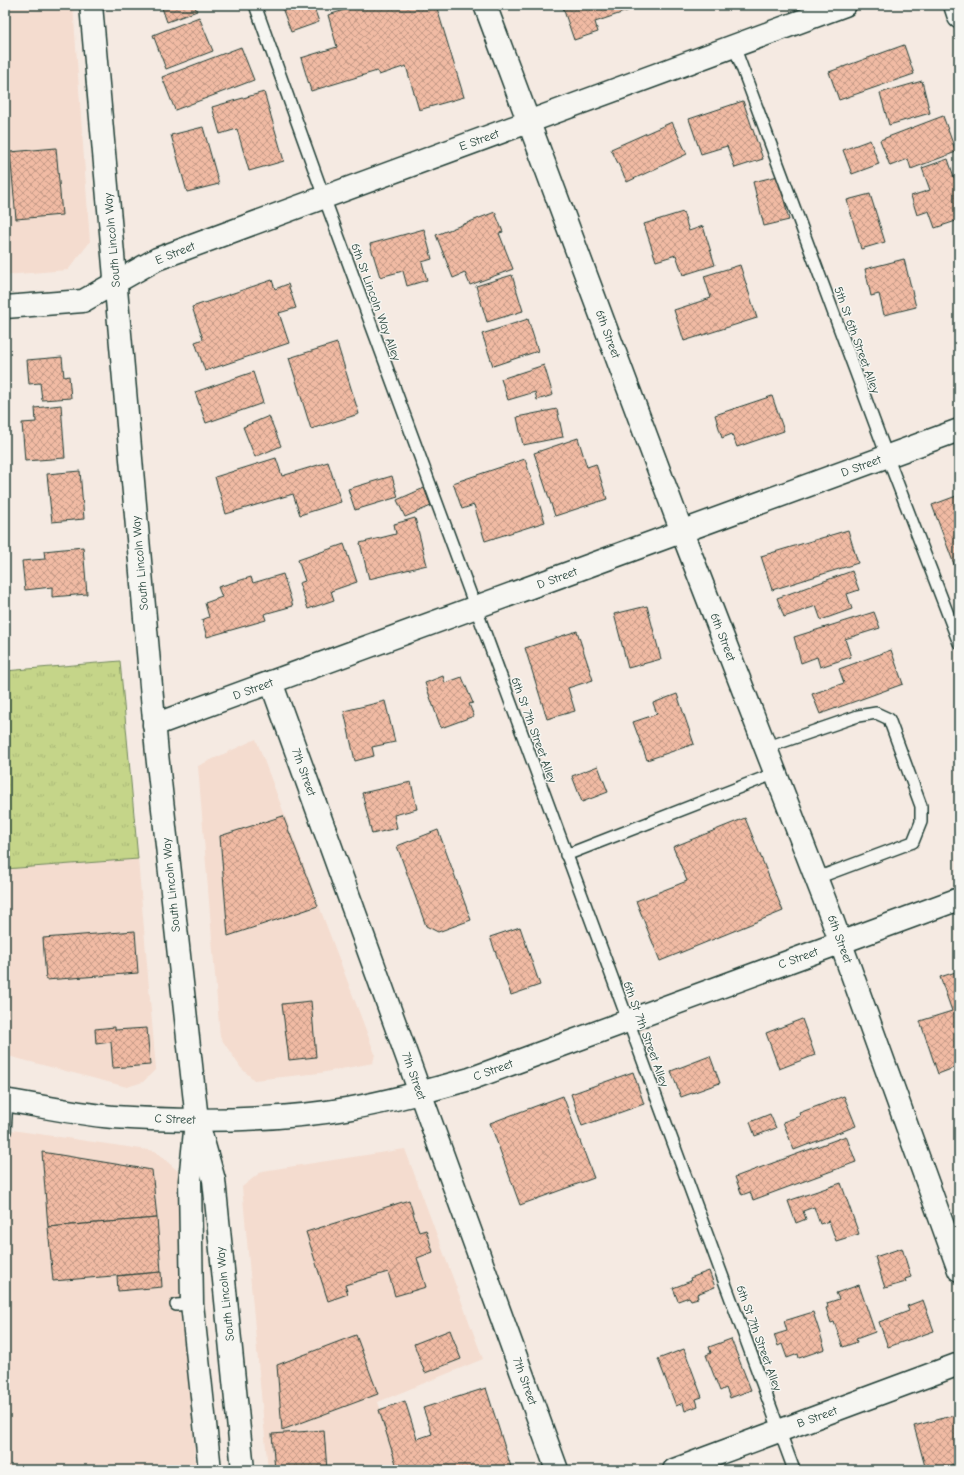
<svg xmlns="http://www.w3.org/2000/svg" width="964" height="1475" font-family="'Comic Neue',sans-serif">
<defs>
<pattern id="grass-tufts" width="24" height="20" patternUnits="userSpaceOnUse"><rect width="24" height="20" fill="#c5d589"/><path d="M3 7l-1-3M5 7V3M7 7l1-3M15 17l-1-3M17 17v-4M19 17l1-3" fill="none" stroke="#a9b877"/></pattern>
<pattern id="building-cross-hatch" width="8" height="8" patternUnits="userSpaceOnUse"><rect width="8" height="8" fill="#f1bba4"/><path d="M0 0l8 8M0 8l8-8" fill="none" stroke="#c39986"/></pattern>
</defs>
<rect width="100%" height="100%" fill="#f5eae2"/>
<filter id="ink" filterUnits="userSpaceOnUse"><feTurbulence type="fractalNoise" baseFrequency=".025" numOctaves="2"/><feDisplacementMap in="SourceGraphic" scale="8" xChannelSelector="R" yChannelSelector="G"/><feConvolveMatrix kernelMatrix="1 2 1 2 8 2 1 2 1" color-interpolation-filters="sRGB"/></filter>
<g filter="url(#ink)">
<g fill="#f4dccf">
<polygon points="5,5 73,5 90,242 68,270 5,275"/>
<polygon points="256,739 375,1054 373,1063 320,1073 254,1080 241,1068 220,1037 198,766"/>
<polygon points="138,859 156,1069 143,1082 127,1087 8,1056 5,1011 5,869"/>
<polygon points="5,1129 155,1151 178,1171 183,1297 196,1470 5,1470"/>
<polygon points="405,1149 483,1359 378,1402 401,1470 268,1470 242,1187 262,1171"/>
</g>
<polygon fill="url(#grass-tufts)" stroke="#72895e" points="120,661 138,859 5,869 5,671"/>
<g fill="url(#building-cross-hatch)" stroke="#1f3d34">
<polygon points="161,5 194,5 197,11 167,22"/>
<polygon points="281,5 313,5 319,22 291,32"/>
<polygon points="361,5 436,5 464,97 419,110 406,66 379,75 377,71 311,91 301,58 337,47 328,15"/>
<polygon points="562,5 632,5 633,9 595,22 598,32 574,40"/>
<polygon points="199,17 213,51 166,69 153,35"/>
<polygon points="904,45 914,74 839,100 829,72"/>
<polygon points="241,47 254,80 175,110 162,77"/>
<polygon points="922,81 930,113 889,125 880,93"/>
<polygon points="264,92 284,161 249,171 237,129 220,134 212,107"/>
<polygon points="743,101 763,159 735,168 727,146 701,154 689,119"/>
<polygon points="943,116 956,152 911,169 908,159 890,166 880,140"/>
<polygon points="672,122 687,154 627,182 611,149"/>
<polygon points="203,127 219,184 187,192 171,135"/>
<polygon points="870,140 879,164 852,174 843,150"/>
<polygon points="56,148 62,215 16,219 10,152"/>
<polygon points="948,159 959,192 959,220 935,228 929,211 917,215 911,196 930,190 922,168"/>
<polygon points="778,176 789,220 764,226 753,182"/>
<polygon points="870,194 885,242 861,249 847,200"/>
<polygon points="495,212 503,232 499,233 513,269 470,285 465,273 453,278 436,235"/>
<polygon points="683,212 689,231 703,226 715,265 683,275 676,255 656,261 644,224"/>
<polygon points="424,229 432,259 422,262 427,280 407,286 403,271 380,277 370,244"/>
<polygon points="904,259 916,307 884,315 879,294 871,296 865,269"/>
<polygon points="740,265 757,318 684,341 674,310 711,298 704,276"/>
<polygon points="512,275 523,311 487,322 476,286"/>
<polygon points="272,280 275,289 288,284 296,308 279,313 289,343 205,371 195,342 203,339 192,307"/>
<polygon points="528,319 538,351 493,366 482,334"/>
<polygon points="337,343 359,414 311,429 289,358"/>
<polygon points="62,357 64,377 69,376 71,398 42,400 40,383 29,384 27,360"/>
<polygon points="544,365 553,395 537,400 535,392 508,400 501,379"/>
<polygon points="253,372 263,403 206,423 195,392"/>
<polygon points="772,396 784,431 737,447 732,434 722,438 715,415"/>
<polygon points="61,405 65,458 25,461 22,423 36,422 35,408"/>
<polygon points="557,409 563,437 523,445 517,417"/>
<polygon points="269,416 281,446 255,457 243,427"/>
<polygon points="578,438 587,467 596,464 607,499 555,516 534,453"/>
<polygon points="276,458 282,476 328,462 341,502 300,515 293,494 226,514 215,477"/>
<polygon points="525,459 545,522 485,541 474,505 462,509 453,483"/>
<polygon points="80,471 84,519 52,522 47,474"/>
<polygon points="392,476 398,497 355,510 348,489"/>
<polygon points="424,488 431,506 405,517 397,500"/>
<polygon points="959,495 959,565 955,567 932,505"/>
<polygon points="415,518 427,565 369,579 360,543 396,534 394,524"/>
<polygon points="848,530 858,563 772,590 761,556"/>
<polygon points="344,544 357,582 331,591 334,600 308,609 299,583 305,581 298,560"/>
<polygon points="83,547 87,594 52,597 52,587 25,590 22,561 45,559 44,551"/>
<polygon points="852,571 859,590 847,594 852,609 821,620 816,606 784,617 777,598"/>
<polygon points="283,574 293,606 264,614 266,620 207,637 202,620 209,617 205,603 222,597 218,587 251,577 253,583"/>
<polygon points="647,606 661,659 628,668 614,614"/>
<polygon points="874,612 880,628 845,639 851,657 820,667 817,657 801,663 794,637"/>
<polygon points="577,631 593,680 568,688 575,711 547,719 525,648"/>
<polygon points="891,650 903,684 820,714 812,694 844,683 839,669"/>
<polygon points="443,676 445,683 462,677 473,703 469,704 474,716 441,728 425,683"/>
<polygon points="677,694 694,744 647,760 633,722 657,714 653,703"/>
<polygon points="385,701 395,742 372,747 374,756 355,761 344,711"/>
<polygon points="598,766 608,792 582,802 572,776"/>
<polygon points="411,782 417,809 394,815 397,828 372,834 362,793"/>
<polygon points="283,816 318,906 228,936 220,836"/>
<polygon points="745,818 783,911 660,961 636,901 687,881 673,847"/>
<polygon points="438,830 471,920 438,932 426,926 397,846"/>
<polygon points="520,927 540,985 511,995 490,937"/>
<polygon points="135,931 138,973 46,980 43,938"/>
<polygon points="959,971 959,1066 938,1074 920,1021 952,1011 940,977"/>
<polygon points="5,982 7,1014 5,1014"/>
<polygon points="311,1001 316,1057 289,1060 282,1004"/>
<polygon points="802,1019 815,1055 779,1069 766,1033"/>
<polygon points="115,1027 115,1030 147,1028 150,1065 113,1068 111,1042 96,1044 95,1029"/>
<polygon points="710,1056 720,1083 681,1097 671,1071"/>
<polygon points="633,1072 644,1104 582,1126 571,1094"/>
<polygon points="563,1096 594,1178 520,1205 490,1123"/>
<polygon points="844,1096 856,1126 794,1150 783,1122 800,1116 799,1113"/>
<polygon points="770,1114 776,1128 755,1136 750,1122"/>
<polygon points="846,1136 856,1162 753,1200 750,1192 742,1195 735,1177"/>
<polygon points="42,1152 152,1170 157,1218 48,1227"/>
<polygon points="841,1183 859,1234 836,1241 829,1221 820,1224 814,1207 803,1211 806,1219 796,1223 788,1201"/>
<polygon points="409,1200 419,1232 426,1230 433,1252 417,1258 426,1287 395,1296 388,1272 345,1285 348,1294 328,1301 306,1232"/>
<polygon points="157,1218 161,1272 53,1281 48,1227"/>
<polygon points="902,1248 911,1277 905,1279 906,1282 885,1288 875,1257"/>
<polygon points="709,1271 715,1287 697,1294 698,1298 691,1300 689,1297 678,1301 673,1288 691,1281 690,1278"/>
<polygon points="161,1272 162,1287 118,1291 117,1276"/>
<polygon points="859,1285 875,1332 856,1339 857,1342 843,1347 834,1322 831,1323 826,1308 828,1307 827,1303 839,1299 836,1293"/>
<polygon points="923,1300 934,1331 888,1347 879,1322 909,1311 907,1306"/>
<polygon points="813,1312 825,1349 799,1358 798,1354 787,1358 782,1344 778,1346 774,1335 787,1331 784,1321"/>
<polygon points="450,1330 461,1359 425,1373 414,1344"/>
<polygon points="356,1335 378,1394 282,1430 277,1365"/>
<polygon points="731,1339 751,1390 730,1398 726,1388 720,1391 706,1355 711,1353 709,1347"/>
<polygon points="684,1349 702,1397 696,1399 698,1406 685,1411 683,1403 676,1406 658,1359"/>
<polygon points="486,1388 512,1470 398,1470 379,1410 405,1401 417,1439 432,1434 423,1408"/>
<polygon points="959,1414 959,1463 932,1470 926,1470 914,1426"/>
<polygon points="324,1430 327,1470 275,1470 272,1434"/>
</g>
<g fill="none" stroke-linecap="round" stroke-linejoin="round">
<defs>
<g id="lane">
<polyline points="255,5 324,197 794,1470"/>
<polyline points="734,46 887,456 959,643"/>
<polyline points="765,748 858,716 876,713 889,719 921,806 921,822 913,842 817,878"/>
<polyline points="566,855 776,773"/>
<polyline points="5,1132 7,1100"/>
<polyline points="176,1305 192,1304"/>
</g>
<g id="street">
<polyline points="485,5 682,532 832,919 959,1270"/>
<polyline points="955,5 959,17"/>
<polyline points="5,307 83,301 157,259 845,5"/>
<polyline points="271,682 557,1470"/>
<polyline points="154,725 959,430"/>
<polyline points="674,1470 959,1364"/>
</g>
<g id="secondary">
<polyline points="91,5 157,754 197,1120 214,1180 243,1470"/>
<path d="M5 1100C40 1106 77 1114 113 1117 193 1122 273 1122 352 1108 392 1101 431 1090 470 1079L959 899"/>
<polyline points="195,1131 190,1181 192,1304 210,1470"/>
</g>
</defs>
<use href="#lane" stroke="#1f3d34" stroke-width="14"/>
<use href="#street" stroke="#1f3d34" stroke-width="25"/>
<use href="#secondary" stroke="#1f3d34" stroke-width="25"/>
<use href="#lane" stroke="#f6f6f2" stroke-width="11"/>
<use href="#street" stroke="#f6f6f2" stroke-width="22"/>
<use href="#secondary" stroke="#f6f6f2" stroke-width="22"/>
</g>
</g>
<g text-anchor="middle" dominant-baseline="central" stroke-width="3" stroke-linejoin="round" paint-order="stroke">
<g font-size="12" fill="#1f3d34" stroke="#f6f6f2">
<text transform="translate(479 140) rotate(-20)">E Street</text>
<text transform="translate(112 240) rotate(-95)">South Lincoln Way</text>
<text transform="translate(175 253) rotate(-22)">E Street</text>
<text transform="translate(376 302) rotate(70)">6th St Lincoln Way Alley</text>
<text transform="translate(608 334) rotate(70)">6th Street</text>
<text transform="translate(857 340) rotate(70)">5th St 6th Street Alley</text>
<text transform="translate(861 466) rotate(-20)">D Street</text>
<text transform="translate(140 563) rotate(-95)">South Lincoln Way</text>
<text transform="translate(557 578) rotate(-20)">D Street</text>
<text transform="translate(723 637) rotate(69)">6th Street</text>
<text transform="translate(253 689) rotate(-20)">D Street</text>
<text transform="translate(534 730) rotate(70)">6th St 7th Street Alley</text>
<text transform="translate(304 772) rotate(70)">7th Street</text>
<text transform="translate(171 885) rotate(-96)">South Lincoln Way</text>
<text transform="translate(840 939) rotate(70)">6th Street</text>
<text transform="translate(798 958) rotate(-20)">C Street</text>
<text transform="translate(646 1034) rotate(70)">6th St 7th Street Alley</text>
<text transform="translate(493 1070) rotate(-20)">C Street</text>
<text transform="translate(414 1076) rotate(70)">7th Street</text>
<text transform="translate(175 1119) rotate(2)">C Street</text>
<text transform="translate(225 1294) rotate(-96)">South Lincoln Way</text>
<text transform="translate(759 1338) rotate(70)">6th St 7th Street Alley</text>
<text transform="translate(525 1381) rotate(70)">7th Street</text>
<text transform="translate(817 1417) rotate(-20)">B Street</text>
</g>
</g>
<rect width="964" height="1475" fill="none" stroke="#f6f6f2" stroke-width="20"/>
<rect x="10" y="10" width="944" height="1455" fill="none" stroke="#1f3d34" stroke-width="1.5" filter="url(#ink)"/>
</svg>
